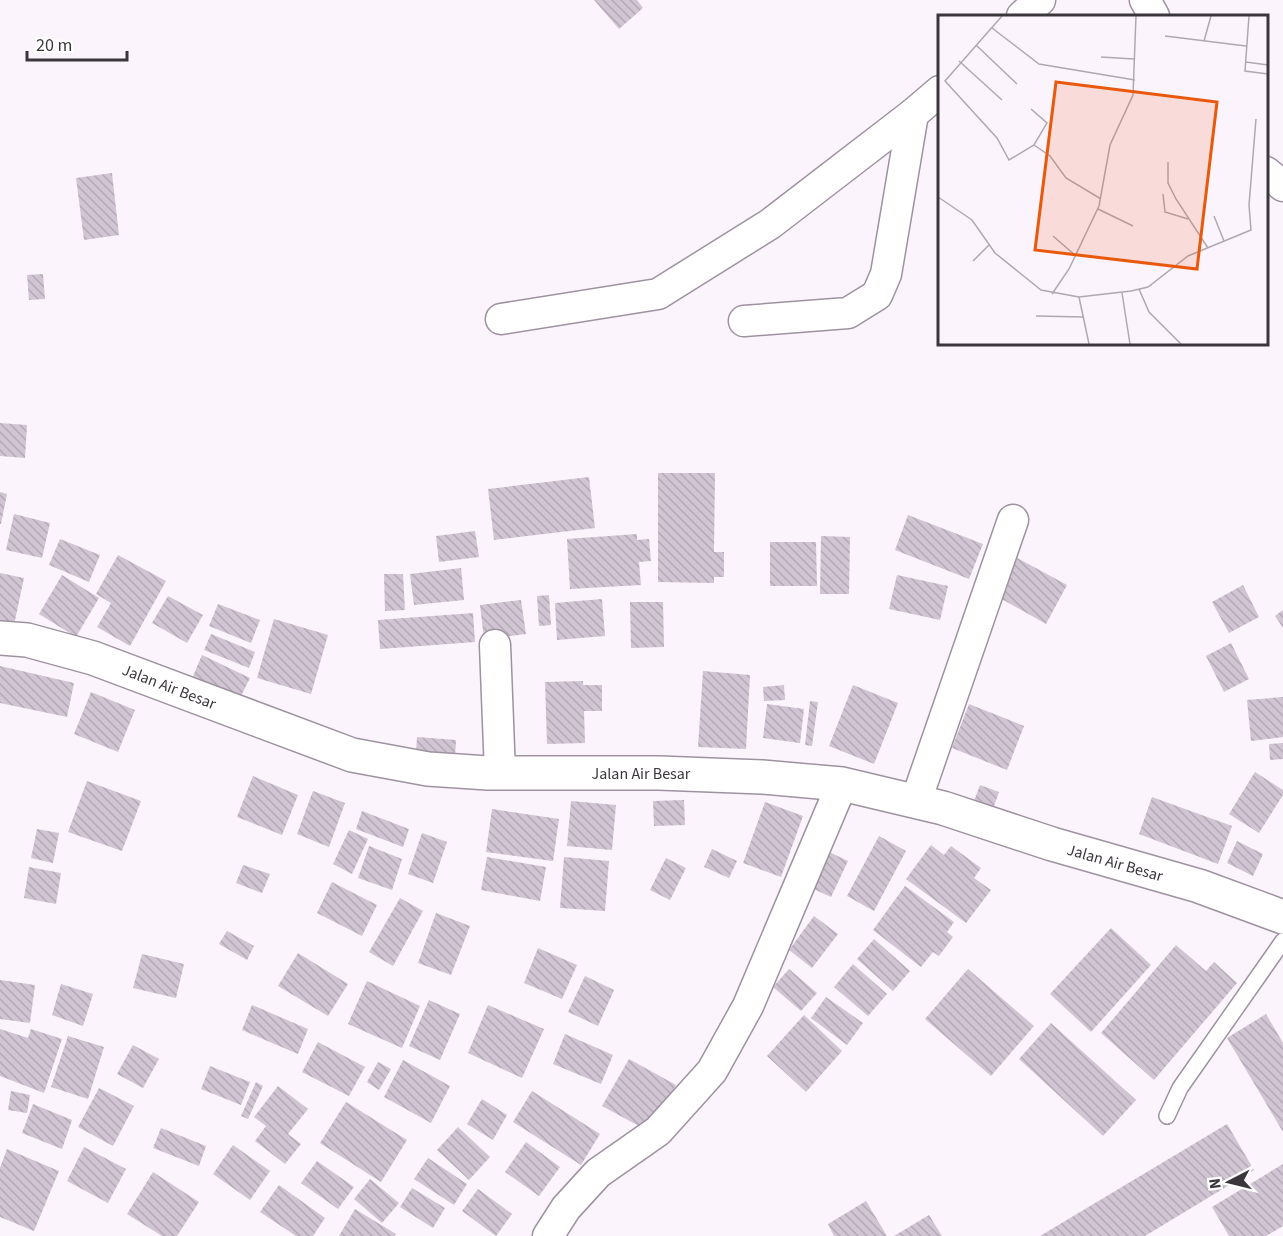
<svg xmlns="http://www.w3.org/2000/svg" width="1283" height="1236" font-family="'Source Sans 3',sans-serif">
<defs>
<pattern id="building-back-hatch" width="6" height="6" patternUnits="userSpaceOnUse" patternTransform="scale(1.5)"><rect width="6" height="6" fill="#d1c4d3"/><path d="M-1 5l2 2M0 0l6 6M5-1l2 2" fill="none" stroke="#b4a9b6"/></pattern>
</defs>
<rect width="100%" height="100%" fill="#fcf4fd"/>
<g fill="url(#building-back-hatch)">
<polygon points="594,0 637,0 643,8 619,29"/>
<polygon points="112,173 119,235 84,240 76,178"/>
<polygon points="43,274 45,299 29,300 27,275"/>
<polygon points="0,423 27,425 25,458 0,456"/>
<polygon points="658,473 715,473 714,552 724,552 724,577 714,577 714,583 658,582"/>
<polygon points="589,477 595,528 494,540 488,489"/>
<polygon points="0,492 7,494 1,524 0,524"/>
<polygon points="14,514 50,523 42,558 6,550"/>
<polygon points="908,515 983,544 969,579 895,550"/>
<polygon points="475,531 479,557 439,562 436,536"/>
<polygon points="637,534 637,540 649,539 651,561 639,562 641,585 570,589 567,539"/>
<polygon points="821,536 850,537 849,594 820,594"/>
<polygon points="60,539 100,555 89,582 49,565"/>
<polygon points="770,542 816,542 817,586 770,586"/>
<polygon points="118,555 166,581 130,646 97,627 111,603 96,594"/>
<polygon points="1012,555 1067,585 1046,624 991,593"/>
<polygon points="461,568 464,600 414,605 410,574"/>
<polygon points="0,573 24,578 14,625 0,621"/>
<polygon points="384,574 403,574 405,610 385,611"/>
<polygon points="62,575 99,598 76,637 39,614"/>
<polygon points="897,575 948,586 940,620 889,609"/>
<polygon points="1243,585 1259,617 1229,633 1212,602"/>
<polygon points="549,595 551,625 539,626 537,596"/>
<polygon points="168,596 203,615 187,643 152,623"/>
<polygon points="602,599 605,636 557,640 555,603"/>
<polygon points="521,600 526,634 484,639 480,605"/>
<polygon points="630,602 663,602 664,647 631,648"/>
<polygon points="218,604 260,620 251,643 209,626"/>
<polygon points="1283,610 1283,628 1275,616"/>
<polygon points="473,613 475,642 380,649 378,620"/>
<polygon points="274,619 328,635 311,694 257,678"/>
<polygon points="211,634 255,652 249,668 204,650"/>
<polygon points="1231,643 1249,679 1224,692 1206,656"/>
<polygon points="202,655 250,678 240,698 193,676"/>
<polygon points="0,666 74,683 67,717 0,703"/>
<polygon points="703,671 750,675 746,749 698,747"/>
<polygon points="583,681 583,685 602,685 602,711 584,711 585,743 547,744 545,682"/>
<polygon points="784,685 785,700 764,701 763,687"/>
<polygon points="853,685 898,703 874,764 829,746"/>
<polygon points="91,692 135,710 118,752 74,734"/>
<polygon points="1283,697 1283,737 1251,741 1247,700"/>
<polygon points="810,701 818,702 812,746 805,745"/>
<polygon points="767,704 804,709 800,743 763,738"/>
<polygon points="969,704 1024,726 1007,770 952,748"/>
<polygon points="417,737 456,740 455,756 416,753"/>
<polygon points="1283,743 1283,759 1270,760 1269,744"/>
<polygon points="1255,772 1283,790 1283,795 1259,833 1229,814"/>
<polygon points="253,776 298,795 282,835 237,817"/>
<polygon points="87,781 141,801 122,851 68,832"/>
<polygon points="980,785 999,792 993,809 974,801"/>
<polygon points="313,791 345,803 329,847 297,834"/>
<polygon points="1152,797 1232,826 1218,864 1139,834"/>
<polygon points="684,800 685,825 654,826 653,801"/>
<polygon points="571,801 616,805 612,850 567,846"/>
<polygon points="765,802 803,816 781,877 743,863"/>
<polygon points="492,809 559,819 553,861 486,852"/>
<polygon points="362,811 409,829 403,847 356,829"/>
<polygon points="37,829 59,833 53,863 31,858"/>
<polygon points="349,830 368,839 352,874 333,864"/>
<polygon points="422,833 447,842 433,883 408,874"/>
<polygon points="879,836 906,851 874,911 847,896"/>
<polygon points="1237,841 1263,854 1253,876 1227,863"/>
<polygon points="931,845 944,855 951,846 981,868 974,878 991,890 966,923 906,879"/>
<polygon points="369,846 402,859 392,890 358,878"/>
<polygon points="712,849 737,861 729,878 704,867"/>
<polygon points="823,849 848,861 831,897 807,886"/>
<polygon points="487,857 546,867 540,901 481,890"/>
<polygon points="564,857 609,861 605,911 560,908"/>
<polygon points="666,858 686,868 670,900 650,890"/>
<polygon points="243,865 270,874 262,893 236,883"/>
<polygon points="29,867 61,873 56,904 24,898"/>
<polygon points="332,882 377,905 362,936 317,913"/>
<polygon points="905,886 954,922 947,932 953,937 939,956 933,952 921,967 873,930"/>
<polygon points="400,898 423,911 393,966 369,952"/>
<polygon points="436,913 470,926 451,975 418,963"/>
<polygon points="814,916 838,934 812,968 789,950"/>
<polygon points="1111,928 1151,965 1091,1032 1050,994"/>
<polygon points="227,931 254,946 247,960 219,944"/>
<polygon points="874,939 910,971 893,991 857,959"/>
<polygon points="1176,945 1206,971 1214,962 1237,983 1154,1080 1101,1033"/>
<polygon points="538,948 577,965 562,999 524,983"/>
<polygon points="298,953 348,984 328,1016 278,986"/>
<polygon points="142,954 184,964 176,998 133,988"/>
<polygon points="853,964 887,994 868,1016 834,987"/>
<polygon points="789,969 817,993 801,1011 773,987"/>
<polygon points="968,969 1034,1026 991,1076 925,1019"/>
<polygon points="585,976 614,990 598,1026 568,1012"/>
<polygon points="0,980 35,985 30,1023 0,1019"/>
<polygon points="367,981 420,1006 402,1048 348,1024"/>
<polygon points="61,984 93,994 83,1026 52,1015"/>
<polygon points="826,997 863,1023 847,1045 811,1018"/>
<polygon points="429,1000 460,1014 440,1060 409,1046"/>
<polygon points="252,1005 308,1029 298,1054 242,1030"/>
<polygon points="488,1005 544,1029 522,1078 468,1053"/>
<polygon points="1266,1014 1283,1043 1283,1132 1227,1038"/>
<polygon points="804,1015 842,1051 806,1092 767,1056"/>
<polygon points="1051,1023 1136,1100 1103,1136 1019,1059"/>
<polygon points="0,1029 28,1038 31,1029 62,1039 44,1093 0,1076"/>
<polygon points="565,1034 613,1055 601,1084 553,1064"/>
<polygon points="68,1036 104,1047 88,1099 51,1087"/>
<polygon points="318,1042 365,1067 349,1096 302,1072"/>
<polygon points="133,1045 159,1059 143,1088 117,1074"/>
<polygon points="629,1059 676,1085 650,1132 602,1106"/>
<polygon points="403,1060 450,1086 431,1123 384,1097"/>
<polygon points="378,1062 391,1069 379,1090 367,1082"/>
<polygon points="210,1066 250,1082 241,1105 201,1089"/>
<polygon points="256,1082 263,1086 248,1119 241,1116"/>
<polygon points="278,1086 308,1109 288,1134 301,1144 285,1164 255,1141 266,1126 254,1117"/>
<polygon points="99,1088 134,1106 113,1146 78,1127"/>
<polygon points="11,1091 30,1095 27,1113 8,1110"/>
<polygon points="532,1091 600,1134 581,1165 513,1122"/>
<polygon points="482,1099 507,1115 493,1140 467,1124"/>
<polygon points="346,1102 407,1140 381,1182 320,1143"/>
<polygon points="33,1104 72,1120 62,1149 22,1133"/>
<polygon points="1227,1124 1254,1170 1145,1236 1040,1236"/>
<polygon points="458,1127 490,1157 469,1180 437,1150"/>
<polygon points="161,1128 206,1146 199,1166 153,1148"/>
<polygon points="526,1142 560,1167 539,1196 505,1172"/>
<polygon points="233,1145 270,1171 250,1200 213,1174"/>
<polygon points="84,1147 126,1169 108,1203 67,1181"/>
<polygon points="7,1149 59,1171 34,1231 0,1217 0,1168"/>
<polygon points="428,1158 467,1184 454,1205 414,1179"/>
<polygon points="317,1161 354,1187 338,1209 301,1183"/>
<polygon points="1283,1164 1283,1226 1266,1236 1229,1236 1212,1207"/>
<polygon points="153,1172 199,1202 177,1236 162,1236 127,1214"/>
<polygon points="370,1179 399,1203 382,1223 354,1199"/>
<polygon points="279,1185 325,1218 313,1236 296,1236 260,1212"/>
<polygon points="412,1188 445,1208 433,1228 400,1207"/>
<polygon points="478,1189 512,1214 496,1236 462,1211"/>
<polygon points="866,1201 887,1236 834,1236 828,1224"/>
<polygon points="355,1209 396,1234 395,1236 339,1236"/>
<polygon points="929,1215 942,1236 894,1236"/>
</g>
<g fill="none" stroke-linecap="round" stroke-linejoin="round">
<defs>
<polyline id="lane" points="1167,1116 1180,1088 1283,941"/>
<g id="street">
<polyline points="1145,0 1154,16"/>
<polyline points="1022,16 1040,0"/>
<polyline points="1266,172 1283,186"/>
<polyline points="501,319 658,294 770,224 913,114 940,91"/>
<polyline points="744,321 848,313 877,295 886,274 913,114"/>
<polyline points="495,645 500,773"/>
<polyline points="916,801 1013,520"/>
<polyline points="548,1236 566,1208 598,1173 658,1131 712,1071 748,1006 842,784"/>
</g>
<polyline id="secondary" points="0,638 27,640 93,658 352,755 428,769 488,773 659,773 762,777 842,784 943,808 1052,844 1199,886 1283,917"/>
</defs>
<use href="#lane" stroke="#9e92a1" stroke-width="18"/>
<use href="#street" stroke="#9e92a1" stroke-width="33"/>
<use href="#secondary" stroke="#9e92a1" stroke-width="36"/>
<use href="#lane" stroke="#fff" stroke-width="15"/>
<use href="#street" stroke="#fff" stroke-width="30"/>
<use href="#secondary" stroke="#fff" stroke-width="33"/>
</g>
<g text-anchor="middle" dominant-baseline="central" stroke-width="6" stroke-linejoin="round" paint-order="stroke">
<g font-size="16" fill="#3b363c" stroke="#fff">
<text transform="translate(169 687) rotate(21)">Jalan Air Besar</text>
<text x="641" y="774">Jalan Air Besar</text>
<text transform="translate(1115 863) rotate(16)">Jalan Air Besar</text>
</g>
</g>
<g transform="translate(938 15)">
<rect width="330" height="330" fill="#fcf4fd"/>
<path fill="none" stroke="#afa8b0" stroke-width="1.5" d="M64 1 7 66 59 123 71 145 96 130 109 108 93 94M311 1 307 56 330 59M54 13 101 49 197 65M227 21 308 31M266 26 273 1M38 30 79 69M163 42 196 44M21 46 64 85M308 47 330 50M96 130 112 141 128 163 163 184M230 147V168L238 184 270 233M225 179 227 197 250 204M0 182 34 205 57 238 103 275 141 282 193 276 210 272 250 241 313 215 311 190 318 104M160 194 195 211M276 201 286 226M115 221 138 241M35 246 51 230M201 274 211 297 243 329M184 278 192 329M114 279 131 254 161 191 172 130 195 80 198 1M141 282 151 329M98 301 146 302"/>
<path fill="#e8590c" fill-opacity="0.15" stroke="#e8590c" stroke-width="3" d="M118 67 279 87 259 254 97 235Z"/>
<rect width="330" height="330" fill="none" stroke="#3b363c" stroke-width="3"/>
</g>
<g transform="translate(1229 1182) rotate(263)" stroke="#ffffff" stroke-width="4.5" paint-order="stroke">
<path d="M0-4.5L10 22L0 15L-10 22Z" fill="#3b363c"/>
<text y="-9" font-size="16" font-weight="bold" text-anchor="middle" fill="#3b363c">N</text>
</g>
<path d="M27 51v9h100v-9" fill="none" stroke="#3b363c" stroke-width="3"/>
<text x="36" y="51" font-size="18" fill="#3b363c" stroke="#ffffff" stroke-width="4.5" paint-order="stroke">20 m</text>
</svg>
